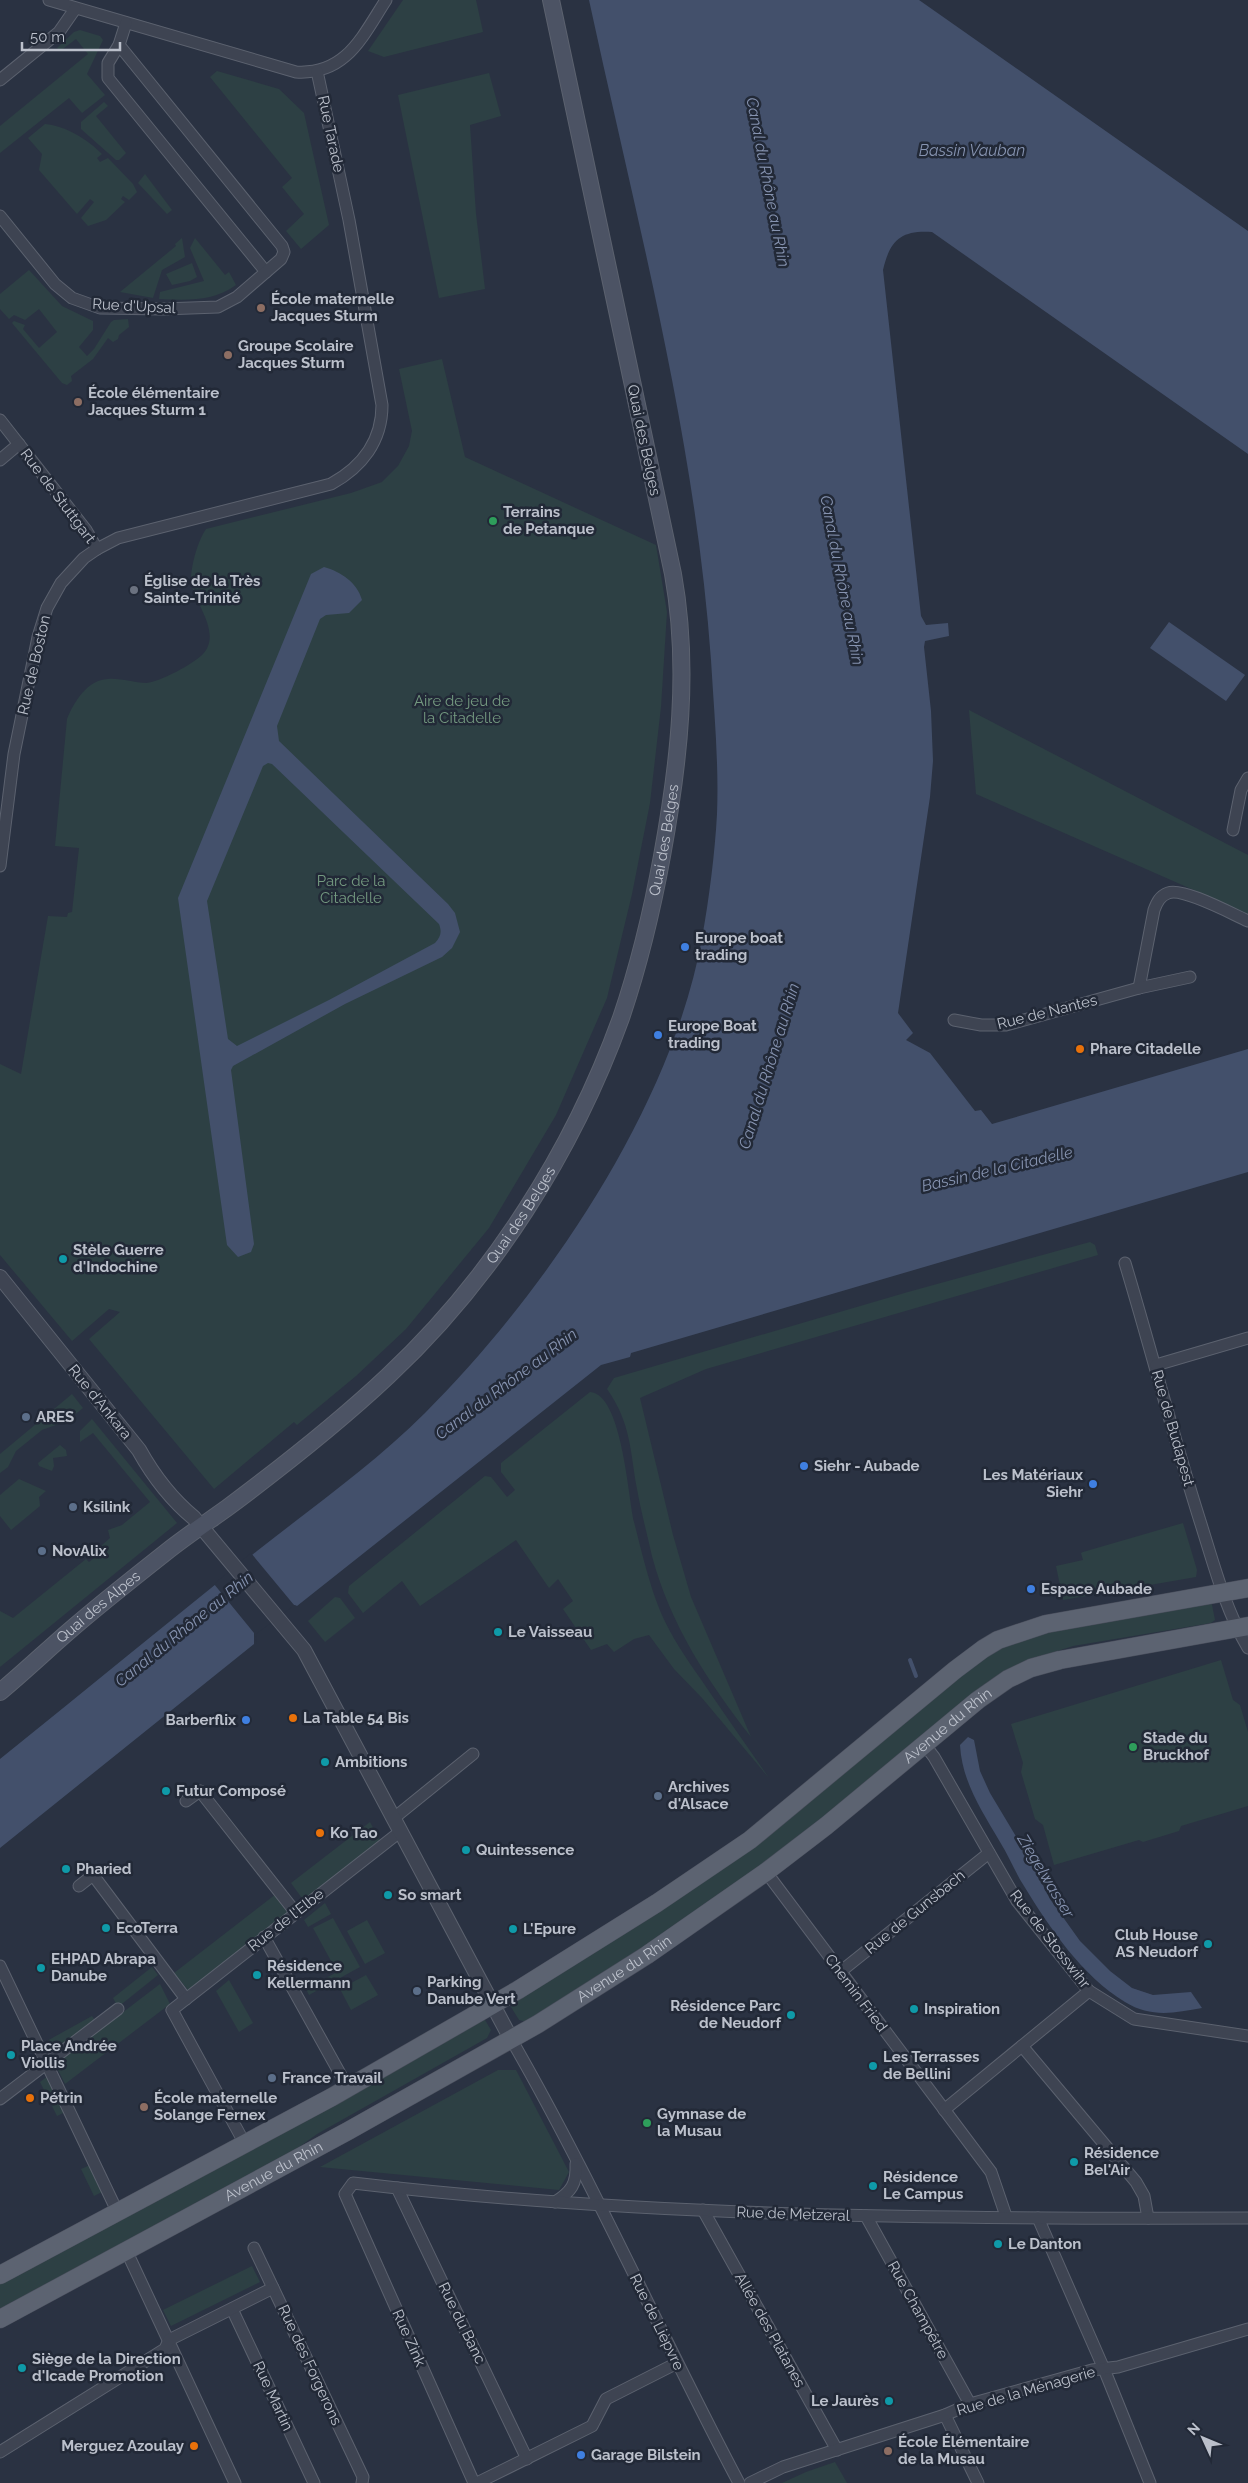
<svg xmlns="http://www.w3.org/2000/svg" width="1248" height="2483" font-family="Raleway,sans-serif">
<rect width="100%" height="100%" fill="#2a3242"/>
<g fill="#2d4044">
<polygon points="403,0 476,0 483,32 384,57 368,51"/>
<polygon points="80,30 100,36 103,40 87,74 105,95 82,113 69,98 0,153 0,126 88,54 76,39 60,51 57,48 74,32"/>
<polygon points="217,71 279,89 304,113 329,225 301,249 286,231 304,214 282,187 292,178 210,77"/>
<polygon points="489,73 501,116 470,125 476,214 485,289 439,298 398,95"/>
<polygon points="104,102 108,106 96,116 126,153 119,160 116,160 81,129 81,122"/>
<path d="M45 124C66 126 87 139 102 154L97 158 100 162 108 158 133 184 137 192 129 200 123 196 121 199 125 202 106 220 88 226 81 218 94 202 90 199 77 214 39 170 42 154 28 138Z"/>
<polygon points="145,174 172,210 167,214 138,183"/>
<polygon points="182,238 185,257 162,270 153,298 120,292 176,246 175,244"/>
<path d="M195 238 225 275 229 272 236 285C212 302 188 300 159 299L160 292 204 281 190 248Z"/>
<polygon points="192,263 197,277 190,281 172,285 166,274"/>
<polygon points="29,270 62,306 93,321 93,330 79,347 87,356 94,349 111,322 114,320 128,319 129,327 119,335 118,339 113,342 108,338 93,359 71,376 72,381 67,385 62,383 12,323 14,321 25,325 23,329 39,348 57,332 39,309 25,320 14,315 9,319 0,309 0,294"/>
<path d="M442 359 465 457 656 545 667 612 661 707 650 803 632 894 607 998 556 1115 489 1228 406 1329 356 1376 297 1425 294 1422 214 1489 89 1339 120 1312 109 1309 72 1341 0 1255V1064L21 1074 48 916 67 917 68 913 72 912 79 848 55 846 67 719C74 702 87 680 108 679 121 678 134 683 146 683 158 683 195 663 203 654 221 634 198 607 192 587 188 573 198 540 206 529L351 493 382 482 398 466 409 446 412 431 399 369Z"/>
<polygon points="969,710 1248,855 1248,914 976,794"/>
<path d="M1090 1242 1095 1245 1098 1255 706 1369 640 1398 673 1535 691 1597 751 1737C708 1682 670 1624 652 1556 647 1534 641 1511 637 1489 630 1450 631 1423 607 1389L614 1378 908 1292Z"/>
<path d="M590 1392C622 1394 628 1496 634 1522 642 1553 649 1584 661 1613 671 1636 686 1658 700 1678 723 1712 746 1745 769 1778L702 1698 674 1669 649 1635 634 1639 614 1652 607 1644 591 1650 563 1609 573 1601 558 1579 549 1588 516 1540 420 1606 402 1581 363 1613 348 1593 349 1586 485 1476 491 1477 507 1497 515 1490 501 1472V1463Z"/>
<polygon points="72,1394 83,1408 67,1421 42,1430 16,1451 8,1467 0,1473 0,1454"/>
<polygon points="92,1419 177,1523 0,1667 0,1611 13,1618 86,1559 89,1562 104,1550 101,1546 110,1538 108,1530 122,1525 150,1502 93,1433 80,1442 80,1431"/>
<polygon points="60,1445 66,1450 67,1456 53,1458 54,1466 52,1471 39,1466 38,1463"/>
<polygon points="19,1479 46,1491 39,1497 40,1506 11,1530 0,1516 0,1495"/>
<polygon points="1183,1523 1197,1570 1196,1577 1063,1600 1056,1566 1083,1560 1081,1553 1083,1552"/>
<polygon points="335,1597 340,1598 355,1618 325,1642 308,1621"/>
<polygon points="1211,1600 1215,1620 1211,1623 1073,1646 1024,1662 715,1901 527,2022 519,2020 511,2007 512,2002 637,1926 701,1882 991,1651 1023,1637"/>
<polygon points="1221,1660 1233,1700 1240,1705 1248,1732 1248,1806 1181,1826 1179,1831 1143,1842 1139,1840 1054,1865 1043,1825 1035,1819 1021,1772 1023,1763 1011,1724"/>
<polygon points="370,1822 381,1843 304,1901 291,1883"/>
<polygon points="276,1894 290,1913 188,1990 174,1973"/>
<polygon points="325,1903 331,1914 308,1927 304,1920"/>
<polygon points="333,1918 360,1967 309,1995 306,1989 337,1972 313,1928"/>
<polygon points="367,1920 385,1953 365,1964 347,1931"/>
<polygon points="152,1967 158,1975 118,2007 113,1998"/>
<polygon points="366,1975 378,1995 351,2010 340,1989"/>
<polygon points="229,1980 253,2023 239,2032 216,1991"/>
<polygon points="160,1984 170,2004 65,2084 55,2064"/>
<polygon points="92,2016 97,2023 53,2057 45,2042"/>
<polygon points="480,2019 485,2020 491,2030 487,2038 317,2134 284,2158 0,2312 0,2282"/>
<polygon points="498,2070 516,2070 569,2172 559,2190 320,2167"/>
<polygon points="48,2076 65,2112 57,2116 40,2082"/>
<polygon points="90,2165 102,2192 94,2196 81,2169"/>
<polygon points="252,2266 260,2282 171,2326 163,2310"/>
<polygon points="835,2462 847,2483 782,2483 806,2472"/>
</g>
<g fill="#43506b" fill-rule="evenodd">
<path d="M589 0H919L1248 231V454L932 232C901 230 890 240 883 270L921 616 926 625 948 623 949 636 925 641 924 647 931 711 933 761 930 797 898 1013 913 1033 906 1040 930 1053 975 1111 981 1110 992 1124 1248 1049V1172L631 1353 630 1357 601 1365 297 1606 291 1604 254 1633V1644L0 1848V1759C86 1690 171 1620 257 1551 314 1506 374 1464 425 1413 545 1293 672 1107 702 938 709 900 715 852 717 814 719 763 714 711 711 660 695 436 636 218 589 0Z"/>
<path d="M324 567C341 572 357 582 362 600L349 613 326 615 320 619 277 726 279 741 448 904 455 913 460 932 452 948 442 957 345 1004 233 1066 231 1070 254 1244 251 1252 238 1257 227 1245 178 898 311 574ZM268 763 272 764 439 924C442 932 441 936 435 943L329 1000 237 1046 228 1039 207 901 263 766Z"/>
<polygon points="1169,622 1245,675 1226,701 1150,648"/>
<path d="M968 1737 974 1740 980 1771 990 1793 1029 1858 1050 1899 1080 1941 1110 1971 1132 1988 1153 1995 1191 1992 1202 2008C1174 2013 1151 2018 1125 2002 1082 1976 1049 1927 1024 1886 1015 1872 1009 1856 1000 1842 982 1811 962 1782 960 1745Z"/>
</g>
<polygon fill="#2a3242" points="251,1553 294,1605 300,1607 292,1607 256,1634 257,1644 254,1633 214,1584"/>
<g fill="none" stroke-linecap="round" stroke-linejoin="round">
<polyline stroke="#43506b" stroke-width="4" points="910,1660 916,1676"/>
<defs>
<g id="minor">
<path d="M49 0 296 72C346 75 362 37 386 0"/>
<polyline points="126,23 119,45 108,63 108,78 266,272"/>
<polyline points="0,80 59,32 75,9"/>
<polyline points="0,216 55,284 72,298 100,308 163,309 218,307 237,297 281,259 284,252 282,246 119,45"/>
<polyline points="0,420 86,530 97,549"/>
<polyline points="0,460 19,444"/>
<polyline points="1233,830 1241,790 1248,778"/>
<path d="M0 866 14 754 38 637 47 608 61 583 84 558 97 549 118 538 331 484C362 467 382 441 382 405L349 220 317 71"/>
<path d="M1139 988 1154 910C1157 902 1160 896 1168 893 1183 887 1232 914 1248 921"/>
<polyline points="954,1020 981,1025 1006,1025 1139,988 1190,977"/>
<path d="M1125 1263C1151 1349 1173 1436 1200 1521 1214 1565 1225 1609 1248 1648"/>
<polyline points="1156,1365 1248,1338"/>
<polyline points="924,1744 934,1757 1017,1901 1089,1991 1134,2019 1248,2036"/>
<polyline points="186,1801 200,1791 296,1913"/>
<polyline points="394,1818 473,1754"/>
<polyline points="766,1872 991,2172 1006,2216"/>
<polyline points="79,1886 93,1875 186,1999"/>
<polyline points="264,1937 348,2088"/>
<polyline points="0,1966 118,2213"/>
<polyline points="840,1972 989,1853"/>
<path d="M511 2039C594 2183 661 2336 739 2483"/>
<polyline points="1022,2046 1136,2182 1144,2196 1148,2218"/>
<polyline points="0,2099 118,2009"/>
<polyline points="944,2110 1089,1991"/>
<polyline points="245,2144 172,2010 401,1831"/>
<polyline points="397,2188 527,2459"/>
<path d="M555 2202C571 2192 577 2184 576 2164"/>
<polyline points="703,2210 837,2450"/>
<polyline points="866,2216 970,2404"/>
<polyline points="1038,2218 1104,2369 1150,2483"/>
<polyline points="254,2248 363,2477 362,2483"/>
<polyline points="126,2250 235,2483"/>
<polyline points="232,2309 314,2483"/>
<polyline points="945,2415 978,2483"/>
<polyline points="0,2452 165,2349 169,2340 273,2288"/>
<path d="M474 2483 345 2194 353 2183C650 2218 949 2219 1248 2218"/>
<polyline points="477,2483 592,2426 606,2399 677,2363"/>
<polyline points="750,2483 783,2467 945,2415 970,2404 1092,2370 1118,2367 1248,2329"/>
</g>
<path id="tertiary" d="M0 1277 139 1450C154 1477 171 1499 194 1518L304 1650 511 2039"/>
<g id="secondary">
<path id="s1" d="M0 1692C23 1673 45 1652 68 1632 99 1605 132 1579 165 1553 185 1537 206 1523 227 1508 282 1467 337 1424 388 1376 492 1279 573 1151 621 1018 639 965 652 911 662 856 679 763 690 668 673 574L551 0"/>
</g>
<g id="primary">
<polyline points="0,2275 332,2097 518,1990 657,1903 750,1840 955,1670 983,1649 998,1640 1046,1624 1248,1588"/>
<path id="s2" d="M0 2319 348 2131 538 2024 647 1955 766 1872 826 1826 978 1700 1008 1679 1031 1668 1060 1660 1248 1626"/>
</g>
</defs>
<use href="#minor" stroke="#5c626f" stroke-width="13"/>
<use href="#tertiary" stroke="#5c626f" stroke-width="16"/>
<use href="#secondary" stroke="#5c626f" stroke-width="18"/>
<use href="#primary" stroke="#484d5b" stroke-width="19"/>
<use href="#minor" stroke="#3e4452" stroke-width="11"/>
<use href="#tertiary" stroke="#3e4452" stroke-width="14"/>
<use href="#secondary" stroke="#4c5364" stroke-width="16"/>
<use href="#primary" stroke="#5c6371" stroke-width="18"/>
</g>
<g fill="#8d6e63" stroke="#222937" stroke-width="2">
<circle cx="261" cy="308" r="5"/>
<circle cx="228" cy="355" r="5"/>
<circle cx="78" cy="402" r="5"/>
<circle cx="144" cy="2107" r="5"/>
<circle cx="888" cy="2451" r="5"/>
</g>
<g fill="#2e9e5b" stroke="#222937" stroke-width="2">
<circle cx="493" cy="521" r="5"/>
<circle cx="1133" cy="1747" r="5"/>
<circle cx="647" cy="2123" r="5"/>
</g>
<circle fill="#6b7280" stroke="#222937" stroke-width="2" cx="134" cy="590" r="5"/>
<g fill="#3f7fe0" stroke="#222937" stroke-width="2">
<circle cx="685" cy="947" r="5"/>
<circle cx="658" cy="1035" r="5"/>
<circle cx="804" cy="1466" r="5"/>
<circle cx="1093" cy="1484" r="5"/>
<circle cx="1031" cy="1589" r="5"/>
<circle cx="246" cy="1720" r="5"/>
<circle cx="581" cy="2455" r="5"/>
</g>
<g fill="#e8710a" stroke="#222937" stroke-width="2">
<circle cx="1080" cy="1049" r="5"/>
<circle cx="293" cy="1718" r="5"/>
<circle cx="320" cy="1833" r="5"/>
<circle cx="30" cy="2098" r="5"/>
<circle cx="194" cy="2446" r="5"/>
</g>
<g fill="#0f9aa8" stroke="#222937" stroke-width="2">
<circle cx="63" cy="1259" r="5"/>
<circle cx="498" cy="1632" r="5"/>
<circle cx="325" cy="1762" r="5"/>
<circle cx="166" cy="1791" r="5"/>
<circle cx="466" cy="1850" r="5"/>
<circle cx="66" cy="1869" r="5"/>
<circle cx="388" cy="1895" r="5"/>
<circle cx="106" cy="1928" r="5"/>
<circle cx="513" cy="1929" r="5"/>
<circle cx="1208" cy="1944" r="5"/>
<circle cx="41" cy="1968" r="5"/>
<circle cx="257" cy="1975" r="5"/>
<circle cx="914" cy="2009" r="5"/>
<circle cx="791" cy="2015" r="5"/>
<circle cx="11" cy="2055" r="5"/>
<circle cx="873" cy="2066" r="5"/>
<circle cx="1074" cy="2162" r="5"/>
<circle cx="873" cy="2186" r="5"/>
<circle cx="998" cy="2244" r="5"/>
<circle cx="22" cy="2368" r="5"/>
<circle cx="889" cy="2401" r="5"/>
</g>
<g fill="#5c6f8a" stroke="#222937" stroke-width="2">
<circle cx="26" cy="1417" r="5"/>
<circle cx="73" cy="1507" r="5"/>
<circle cx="42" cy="1551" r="5"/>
<circle cx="658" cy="1796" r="5"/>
<circle cx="417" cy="1991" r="5"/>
<circle cx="272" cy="2078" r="5"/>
</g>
<g text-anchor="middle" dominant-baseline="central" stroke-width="5" stroke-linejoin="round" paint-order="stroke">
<g font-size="15" fill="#bbc0cb" stroke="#222937">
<text transform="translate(331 134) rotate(78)">Rue Tarade</text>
<text transform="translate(134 306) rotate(3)">Rue d'Upsal</text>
<text transform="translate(644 440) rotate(78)">Quai des Belges</text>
<text transform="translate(58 496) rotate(53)">Rue de Stuttgart</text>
<text transform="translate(34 665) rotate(-77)">Rue de Boston</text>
<text stroke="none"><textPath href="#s1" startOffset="1115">Quai des Belges</textPath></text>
<text transform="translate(1047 1012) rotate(-14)">Rue de Nantes</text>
<text stroke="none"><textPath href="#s1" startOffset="710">Quai des Belges</textPath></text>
<text transform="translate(100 1402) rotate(51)">Rue d'Ankara</text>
<text transform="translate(1173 1428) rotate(74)">Rue de Budapest</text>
<text stroke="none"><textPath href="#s1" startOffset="130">Quai des Alpes</textPath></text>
<text stroke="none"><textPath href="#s2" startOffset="1121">Avenue du Rhin</textPath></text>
<text transform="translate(915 1912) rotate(-39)">Rue de Gunsbach</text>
<text transform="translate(286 1920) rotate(-38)">Rue de l'Elbe</text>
<text transform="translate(1050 1939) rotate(52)">Rue de Stosswihr</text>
<text stroke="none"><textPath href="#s2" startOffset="716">Avenue du Rhin</textPath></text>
<text transform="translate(856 1993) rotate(53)">Chemin Fried</text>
<text stroke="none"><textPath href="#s2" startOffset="311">Avenue du Rhin</textPath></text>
<text transform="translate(793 2214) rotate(2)">Rue de Metzeral</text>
<text transform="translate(918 2310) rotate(61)">Rue Champêtre</text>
<text transform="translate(657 2322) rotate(64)">Rue de Lièpvre</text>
<text transform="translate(462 2323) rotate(64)">Rue du Banc</text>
<text transform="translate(770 2330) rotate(61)">Allée des Platanes</text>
<text transform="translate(409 2338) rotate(66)">Rue Zink</text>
<text transform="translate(310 2365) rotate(65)">Rue des Forgerons</text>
<text transform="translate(1026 2391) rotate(-16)">Rue de la Ménagerie</text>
<text transform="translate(273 2396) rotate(65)">Rue Martin</text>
</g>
<g font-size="15" font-weight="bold" fill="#bbc0cb" stroke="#222937" text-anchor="start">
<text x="271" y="299">École maternelle<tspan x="271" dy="17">Jacques Sturm</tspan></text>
<text x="238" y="346">Groupe Scolaire<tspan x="238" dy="17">Jacques Sturm</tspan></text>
<text x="88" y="393">École élémentaire<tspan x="88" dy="17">Jacques Sturm 1</tspan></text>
<text x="503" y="512">Terrains<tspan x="503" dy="17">de Petanque</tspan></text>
<text x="144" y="581">Église de la Très<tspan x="144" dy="17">Sainte-Trinité</tspan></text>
<text x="695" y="938">Europe boat<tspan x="695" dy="17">trading</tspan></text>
<text x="668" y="1026">Europe Boat<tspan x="668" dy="17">trading</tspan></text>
<text x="1090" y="1049">Phare Citadelle</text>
<text x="73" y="1250">Stèle Guerre<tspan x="73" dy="17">d'Indochine</tspan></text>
<text x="36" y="1417">ARES</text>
<text x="814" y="1466">Siehr - Aubade</text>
<text x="1083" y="1475" text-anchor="end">Les Matériaux<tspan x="1083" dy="17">Siehr</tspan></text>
<text x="83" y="1507">Ksilink</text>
<text x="52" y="1551">NovAlix</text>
<text x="1041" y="1589">Espace Aubade</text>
<text x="508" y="1632">Le Vaisseau</text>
<text x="303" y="1718">La Table 54 Bis</text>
<text x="236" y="1720" text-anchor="end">Barberflix</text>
<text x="1143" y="1738">Stade du<tspan x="1143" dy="17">Bruckhof</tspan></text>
<text x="335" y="1762">Ambitions</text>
<text x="668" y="1787">Archives<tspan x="668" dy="17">d'Alsace</tspan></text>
<text x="176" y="1791">Futur Composé</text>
<text x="330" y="1833">Ko Tao</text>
<text x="476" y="1850">Quintessence</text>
<text x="76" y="1869">Pharied</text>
<text x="398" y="1895">So smart</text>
<text x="116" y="1928">EcoTerra</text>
<text x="523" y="1929">L'Epure</text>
<text x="1198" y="1935" text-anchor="end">Club House<tspan x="1198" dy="17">AS Neudorf</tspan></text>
<text x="51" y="1959">EHPAD Abrapa<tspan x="51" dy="17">Danube</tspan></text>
<text x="267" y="1966">Résidence<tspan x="267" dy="17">Kellermann</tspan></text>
<text x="427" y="1982">Parking<tspan x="427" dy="17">Danube Vert</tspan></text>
<text x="781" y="2006" text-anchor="end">Résidence Parc<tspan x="781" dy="17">de Neudorf</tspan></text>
<text x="924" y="2009">Inspiration</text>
<text x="21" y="2046">Place Andrée<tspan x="21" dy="17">Viollis</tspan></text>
<text x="883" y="2057">Les Terrasses<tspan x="883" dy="17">de Bellini</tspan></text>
<text x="282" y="2078">France Travail</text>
<text x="40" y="2098">Pétrin</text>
<text x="154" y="2098">École maternelle<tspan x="154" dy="17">Solange Fernex</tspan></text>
<text x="657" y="2114">Gymnase de<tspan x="657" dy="17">la Musau</tspan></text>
<text x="1084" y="2153">Résidence<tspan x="1084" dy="17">Bel'Air</tspan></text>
<text x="883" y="2177">Résidence<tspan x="883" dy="17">Le Campus</tspan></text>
<text x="1008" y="2244">Le Danton</text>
<text x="32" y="2359">Siège de la Direction<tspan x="32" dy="17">d'Icade Promotion</tspan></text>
<text x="879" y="2401" text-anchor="end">Le Jaurès</text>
<text x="898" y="2442">École Élémentaire<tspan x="898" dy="17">de la Musau</tspan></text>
<text x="184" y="2446" text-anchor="end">Merguez Azoulay</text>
<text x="591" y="2455">Garage Bilstein</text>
</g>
<g font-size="15" fill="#749a80" stroke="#222937">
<text x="462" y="701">Aire de jeu de<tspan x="462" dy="17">la Citadelle</tspan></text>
<text x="351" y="881">Parc de la<tspan x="351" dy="17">Citadelle</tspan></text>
</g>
<g font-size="16" font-style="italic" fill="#8693b0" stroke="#222937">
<text x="972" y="150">Bassin Vauban</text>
<text transform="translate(768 182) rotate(79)">Canal du Rhône au Rhin</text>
<text transform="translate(842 580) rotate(79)">Canal du Rhône au Rhin</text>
<text transform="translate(769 1066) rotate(-73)">Canal du Rhône au Rhin</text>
<text transform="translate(997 1169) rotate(-13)">Bassin de la Citadelle</text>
<text transform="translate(506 1384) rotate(-37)">Canal du Rhône au Rhin</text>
<text transform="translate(184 1629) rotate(-39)">Canal du Rhône au Rhin</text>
<text transform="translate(1046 1876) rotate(59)">Ziegelwasser</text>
</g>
</g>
<g transform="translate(1203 2438) rotate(314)" stroke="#222937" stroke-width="4" paint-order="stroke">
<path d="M0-4L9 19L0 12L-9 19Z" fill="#bbc0cb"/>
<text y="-8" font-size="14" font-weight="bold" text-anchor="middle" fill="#bbc0cb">N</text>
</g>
<path d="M22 42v8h98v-8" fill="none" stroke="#bbc0cb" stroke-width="2.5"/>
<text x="30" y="42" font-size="15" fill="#bbc0cb" stroke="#222937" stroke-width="4" paint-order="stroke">50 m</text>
</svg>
